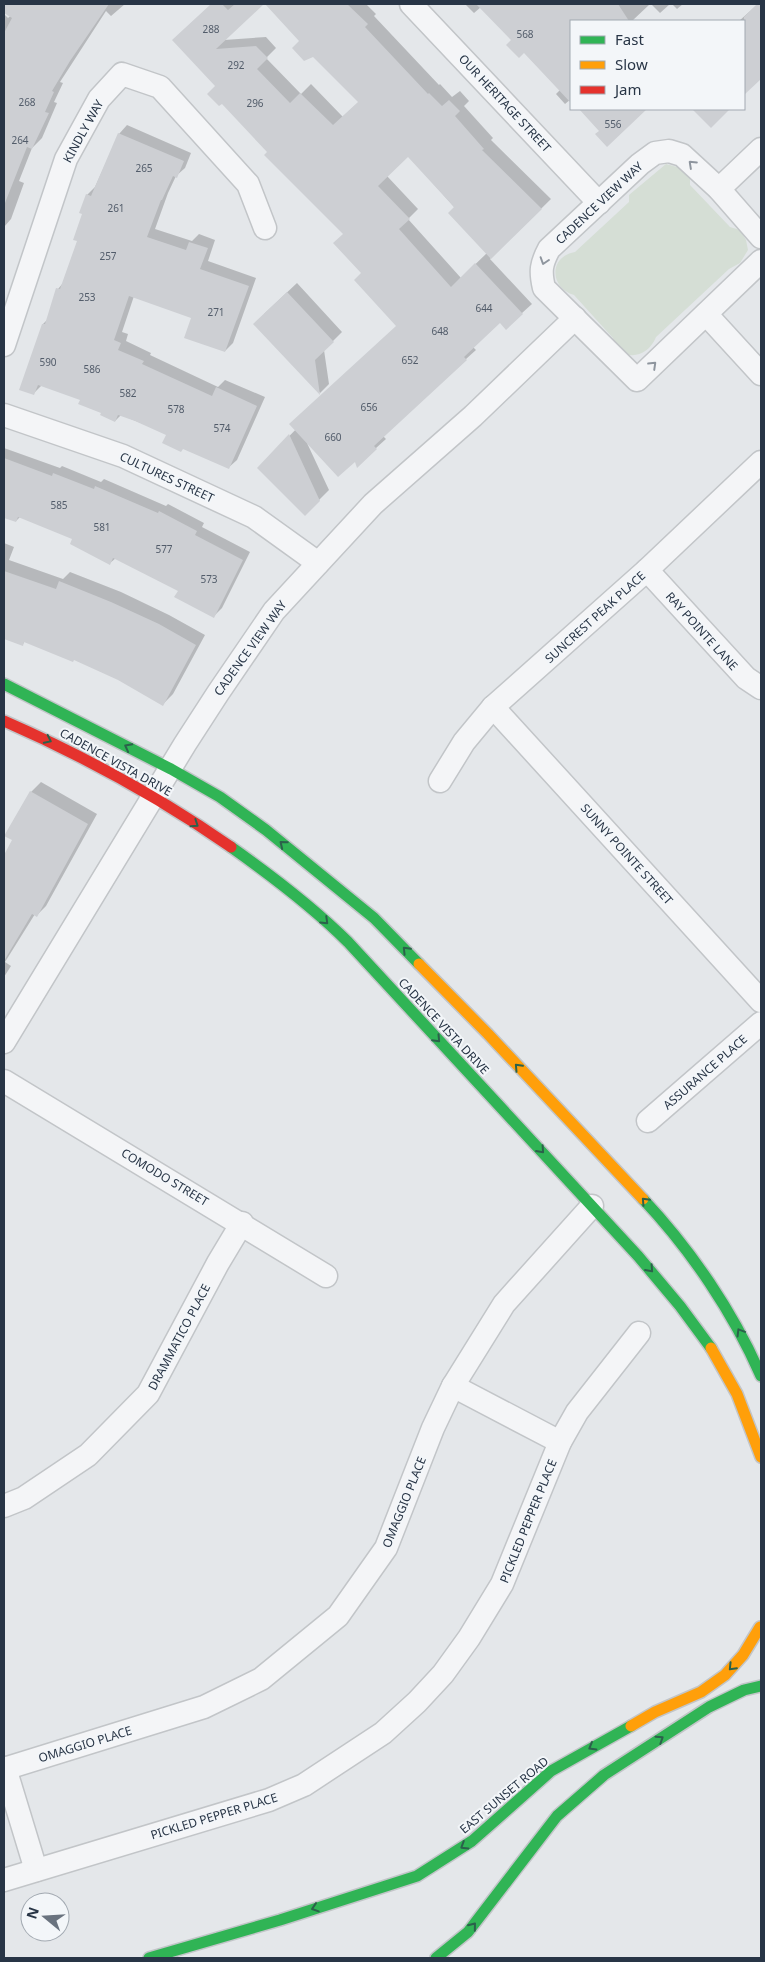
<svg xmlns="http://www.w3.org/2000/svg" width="765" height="1962" font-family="'Noto Sans',sans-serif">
<rect width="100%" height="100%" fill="#e4e7ea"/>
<path fill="#d5ded5" d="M666 164 681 168 690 177V185L730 227 740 230 746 240 748 250 740 263 729 269 656 337C647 360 619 362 613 338L574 295C550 288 548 257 575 252L629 202V195Z"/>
<g fill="#0003" fill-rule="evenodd">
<polygon points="24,4 125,4 111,16 106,11 60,82 63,83 54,102 57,103 42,138 32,148 19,181 24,183 11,219 4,227 4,14 8,18"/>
<path d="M212 4H262L224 40 266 37 276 48 266 58 301 94 311 84 343 117 360 101 267 4H366L376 14 374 16 439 85 440 84 452 97 460 91 469 101 464 106 493 138 491 140 551 199 490 259 532 304 522 313 500 322 473 347 476 350 466 359 383 436 386 439 376 448 355 459 307 443 329 490 305 514 258 468 397 326 363 273 345 233 269 152 217 86 184 30ZM408 155 455 208 487 253 461 278 408 219 418 209 387 176Z"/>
<polygon points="465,4 650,4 632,21 571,21 571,99 565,104 556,94 560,90 481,7 474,13"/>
<polygon points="651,4 670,4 660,13"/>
<polygon points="672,4 683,4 677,9"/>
<polygon points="758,4 761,4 761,77 744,94 744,21 739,21"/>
<polygon points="580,109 645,109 607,145 600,131"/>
<polygon points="127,125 191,153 185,168 176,176 168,193 155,229 192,241 199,234 215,240 208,261 256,278 233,343 225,351 192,317 134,296 122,332 128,334 126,341 151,353 150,355 218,387 225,380 265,397 237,460 228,468 168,434 121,415 115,421 82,399 42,385 34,393 43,324 47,320 58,289 63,283 78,240 87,195 95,187 119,134"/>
<polygon points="297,283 342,332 324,350 329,384 320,393 264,314"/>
<polygon points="4,448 60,468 62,466 101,482 104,479 166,506 168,504 204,523 202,527 250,552 222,608 214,616 180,590 116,558 110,563 74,538 20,517 16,521 4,516"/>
<polygon points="4,543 14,547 9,560 63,579 70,572 121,592 169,615 205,635 173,694 163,704 118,679 74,659 25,641 23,644 4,638"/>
<polygon points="41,782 97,814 46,906 37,915 35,914 5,962 11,966 4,977 4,857 13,840 31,792"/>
</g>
<g fill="#cdcfd3">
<polygon points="4,4 109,4 70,61 52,91 54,92 45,112 49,113 32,149 27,147 5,203 4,203 4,33 12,18 4,13"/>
<polygon points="211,4 222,4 228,10 235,4 264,4 216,49 256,46 268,58 257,69 290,103 300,93 333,125 358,102 313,57 304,61 292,48 299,41 265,4 347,4 368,24 365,27 428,94 429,93 442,106 449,100 460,111 455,116 484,149 482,150 542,209 491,259 448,213 454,207 408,157 378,186 410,219 399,229 451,287 475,263 523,314 506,330 500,323 464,357 467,360 374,446 377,449 357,468 355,462 338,477 289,424 396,326 354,280 361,273 333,243 343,234 264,155 267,152 222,104 219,106 207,94 215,86 172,40"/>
<polygon points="476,4 618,4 629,21 571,21 571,103 524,53 519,58 506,45 511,40"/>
<polygon points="757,4 761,4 761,79 744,95 744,17"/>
<polygon points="579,109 647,109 607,147 595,134 599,131"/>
<polygon points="692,109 730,109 711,128"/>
<polygon points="118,133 184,161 177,178 173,176 162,200 161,200 147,237 186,250 189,242 208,248 200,269 249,286 225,352 184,338 191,318 129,296 114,340 121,343 118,350 144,361 142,364 212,396 216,387 257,406 229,469 183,449 181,452 162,443 166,435 135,421 118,415 115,422 100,415 101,413 78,404 80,400 38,385 34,395 19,390 42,324 45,324 56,288 60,289 77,241 73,240 82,214 79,213 86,194 91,196"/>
<polygon points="287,292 334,342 315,360 320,395 253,324"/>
<polygon points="289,434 320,501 305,516 257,468"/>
<polygon points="4,458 52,476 53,473 94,489 95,486 158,513 159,511 197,531 195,535 243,560 214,618 174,597 178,591 113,558 110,565 70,544 72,539 18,517 16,522 4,518"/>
<polygon points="4,571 56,589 59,581 111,602 159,624 196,645 163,706 118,680 74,660 73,662 24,642 23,646 4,639"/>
<polygon points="30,791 88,824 37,917 32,914 4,961 4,855 12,840 4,836"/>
</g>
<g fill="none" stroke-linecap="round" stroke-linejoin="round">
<defs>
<g id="street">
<polyline points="411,4 599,203"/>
<polyline points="719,189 761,149"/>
<path d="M761 237 719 189 682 155 669 151 655 153 640 164 549 249C541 264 540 271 544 288L637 380 761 261"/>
<polyline points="706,314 761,374"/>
<polyline points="4,345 66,159 99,99 122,74 160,87 248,184 265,228"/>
<polyline points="4,415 123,456 254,517 318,563"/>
<polyline points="647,570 746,678 761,688"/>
<polyline points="493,707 761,1001"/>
<polyline points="440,781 464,742 493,707 647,570 761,462"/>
<polyline points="4,1042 185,744 218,693 274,611 373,504 473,416 575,318"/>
<polyline points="4,1081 326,1276"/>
<polyline points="648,1121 761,1023"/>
<polyline points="453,1386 560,1442"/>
<polyline points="4,1506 24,1498 88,1455 148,1394 218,1263 242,1223"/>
<polyline points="5,1768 36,1870"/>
<polyline points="4,1769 204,1707 261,1679 338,1616 386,1548 433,1428 453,1386 504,1304 592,1206"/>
<polyline points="4,1880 269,1800 304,1785 383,1733 417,1702 443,1674 469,1638 502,1584 560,1442 577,1412 639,1333"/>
</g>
<g id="fast">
<polyline points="4,684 171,769 220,797 266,830 374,918 419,964"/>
<path d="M231 847C272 876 313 907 348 942L638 1256 680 1306 711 1348"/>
<path d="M643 1199C691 1250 733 1312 761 1376"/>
<polyline points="149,1958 280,1920 417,1876 472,1841 551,1771 631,1726"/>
<polyline points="436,1958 468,1932 557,1816 604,1775 709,1707 744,1690 761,1686"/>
</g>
<g id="slow">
<polyline points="419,964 488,1034 643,1199"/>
<polyline points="711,1348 737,1394 761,1457"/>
<polyline points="631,1726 655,1712 701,1692 725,1675 743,1655 760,1627"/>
</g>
<path id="jam" d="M4 721C84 756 159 797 231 847"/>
</defs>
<use href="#street" stroke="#c2c5c8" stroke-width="25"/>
<use href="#fast" stroke="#c2c5c8" stroke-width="14"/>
<use href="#slow" stroke="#c2c5c8" stroke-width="14"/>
<use href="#jam" stroke="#c2c5c8" stroke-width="14"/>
<use href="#street" stroke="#f4f5f7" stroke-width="22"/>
<use href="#fast" stroke="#30b455" stroke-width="11"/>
<use href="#slow" stroke="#ff9f0a" stroke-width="11"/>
<use href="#jam" stroke="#e5322d" stroke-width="11"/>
</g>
<defs><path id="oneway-chevron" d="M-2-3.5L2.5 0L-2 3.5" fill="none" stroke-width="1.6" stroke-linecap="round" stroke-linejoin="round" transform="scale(1.25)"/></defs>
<g stroke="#8e959e">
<use href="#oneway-chevron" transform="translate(692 164) rotate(-137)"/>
<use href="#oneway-chevron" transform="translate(544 261) rotate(108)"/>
<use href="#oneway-chevron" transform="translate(653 365) rotate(-44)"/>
</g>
<g stroke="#2b614b">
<use href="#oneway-chevron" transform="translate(48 740) rotate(26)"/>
<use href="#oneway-chevron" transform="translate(128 747) rotate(-152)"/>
<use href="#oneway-chevron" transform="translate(195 824) rotate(34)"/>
<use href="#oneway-chevron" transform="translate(283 844) rotate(-141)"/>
<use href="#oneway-chevron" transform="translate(325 921) rotate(44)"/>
<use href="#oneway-chevron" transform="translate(406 950) rotate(-134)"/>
<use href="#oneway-chevron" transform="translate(437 1039) rotate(47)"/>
<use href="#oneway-chevron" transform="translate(518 1067) rotate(-133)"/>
<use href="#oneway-chevron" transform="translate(541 1150) rotate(48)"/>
<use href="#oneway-chevron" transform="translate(645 1201) rotate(-133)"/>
<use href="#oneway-chevron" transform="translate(650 1269) rotate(48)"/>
<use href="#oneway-chevron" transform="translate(740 1332) rotate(-121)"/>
<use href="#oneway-chevron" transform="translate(732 1667) rotate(134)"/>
<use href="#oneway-chevron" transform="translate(660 1739) rotate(-33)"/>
<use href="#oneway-chevron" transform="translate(592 1747) rotate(150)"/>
<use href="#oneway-chevron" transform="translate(464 1846) rotate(148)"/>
<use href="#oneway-chevron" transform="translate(315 1908) rotate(162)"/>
<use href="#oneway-chevron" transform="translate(473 1926) rotate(-51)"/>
</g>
<g text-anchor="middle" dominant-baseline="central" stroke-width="4" stroke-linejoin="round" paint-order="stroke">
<g font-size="10" fill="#525c6a">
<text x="211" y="29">288</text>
<text x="525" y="34">568</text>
<text x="236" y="65">292</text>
<text x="27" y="102">268</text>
<text x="255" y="103">296</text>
<text x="613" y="124">556</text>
<text x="20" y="140">264</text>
<text x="144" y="168">265</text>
<text x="116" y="208">261</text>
<text x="108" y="256">257</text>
<text x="87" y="297">253</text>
<text x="484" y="308">644</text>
<text x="216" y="312">271</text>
<text x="440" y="331">648</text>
<text x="410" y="360">652</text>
<text x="48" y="362">590</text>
<text x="92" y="369">586</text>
<text x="128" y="393">582</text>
<text x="369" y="407">656</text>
<text x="176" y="409">578</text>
<text x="222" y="428">574</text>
<text x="333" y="437">660</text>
<text x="59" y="505">585</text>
<text x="102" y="527">581</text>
<text x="164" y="549">577</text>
<text x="209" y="579">573</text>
</g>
<g font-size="12" fill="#283546" stroke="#f3f6f9">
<text transform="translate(505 103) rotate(47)">OUR HERITAGE STREET</text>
<text transform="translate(83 131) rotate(-61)">KINDLY WAY</text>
<text transform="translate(599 203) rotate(-43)">CADENCE VIEW WAY</text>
<text transform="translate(167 477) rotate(25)">CULTURES STREET</text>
<text transform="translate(595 617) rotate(-42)">SUNCREST PEAK PLACE</text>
<text transform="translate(702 631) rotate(48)">RAY POINTE LANE</text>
<text transform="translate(250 648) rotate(-54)">CADENCE VIEW WAY</text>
<text transform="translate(116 762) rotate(29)">CADENCE VISTA DRIVE</text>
<text transform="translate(627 854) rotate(48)">SUNNY POINTE STREET</text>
<text transform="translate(444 1026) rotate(47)">CADENCE VISTA DRIVE</text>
<text transform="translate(705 1072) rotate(-41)">ASSURANCE PLACE</text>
<text transform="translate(165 1177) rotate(31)">COMODO STREET</text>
<text transform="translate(179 1337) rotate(-62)">DRAMMATICO PLACE</text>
<text transform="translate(404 1502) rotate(-68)">OMAGGIO PLACE</text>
<text transform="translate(528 1521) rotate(-68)">PICKLED PEPPER PLACE</text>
<text transform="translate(85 1744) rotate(-17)">OMAGGIO PLACE</text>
<text transform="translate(504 1795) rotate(-40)">EAST SUNSET ROAD</text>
<text transform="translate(214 1816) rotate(-17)">PICKLED PEPPER PLACE</text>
</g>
</g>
<rect width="765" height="1962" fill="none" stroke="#283546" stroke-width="10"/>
<rect x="570" y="20" width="175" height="90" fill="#f3f6f9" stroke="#a2a9b1"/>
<rect x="580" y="36" width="25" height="8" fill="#30b455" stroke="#a2a9b1"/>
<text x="615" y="45" font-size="15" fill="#283546">Fast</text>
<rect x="580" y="61" width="25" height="8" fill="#ff9f0a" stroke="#a2a9b1"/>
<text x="615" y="70" font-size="15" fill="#283546">Slow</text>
<rect x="580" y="86" width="25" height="8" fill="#e5322d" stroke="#a2a9b1"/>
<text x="615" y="95" font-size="15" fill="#283546">Jam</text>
<g transform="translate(45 1917) rotate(288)"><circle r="24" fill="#f3f6f9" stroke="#a2a9b1"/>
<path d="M0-4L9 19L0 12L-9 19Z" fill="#6a737f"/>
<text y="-8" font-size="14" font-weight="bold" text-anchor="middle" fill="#283546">N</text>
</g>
</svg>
